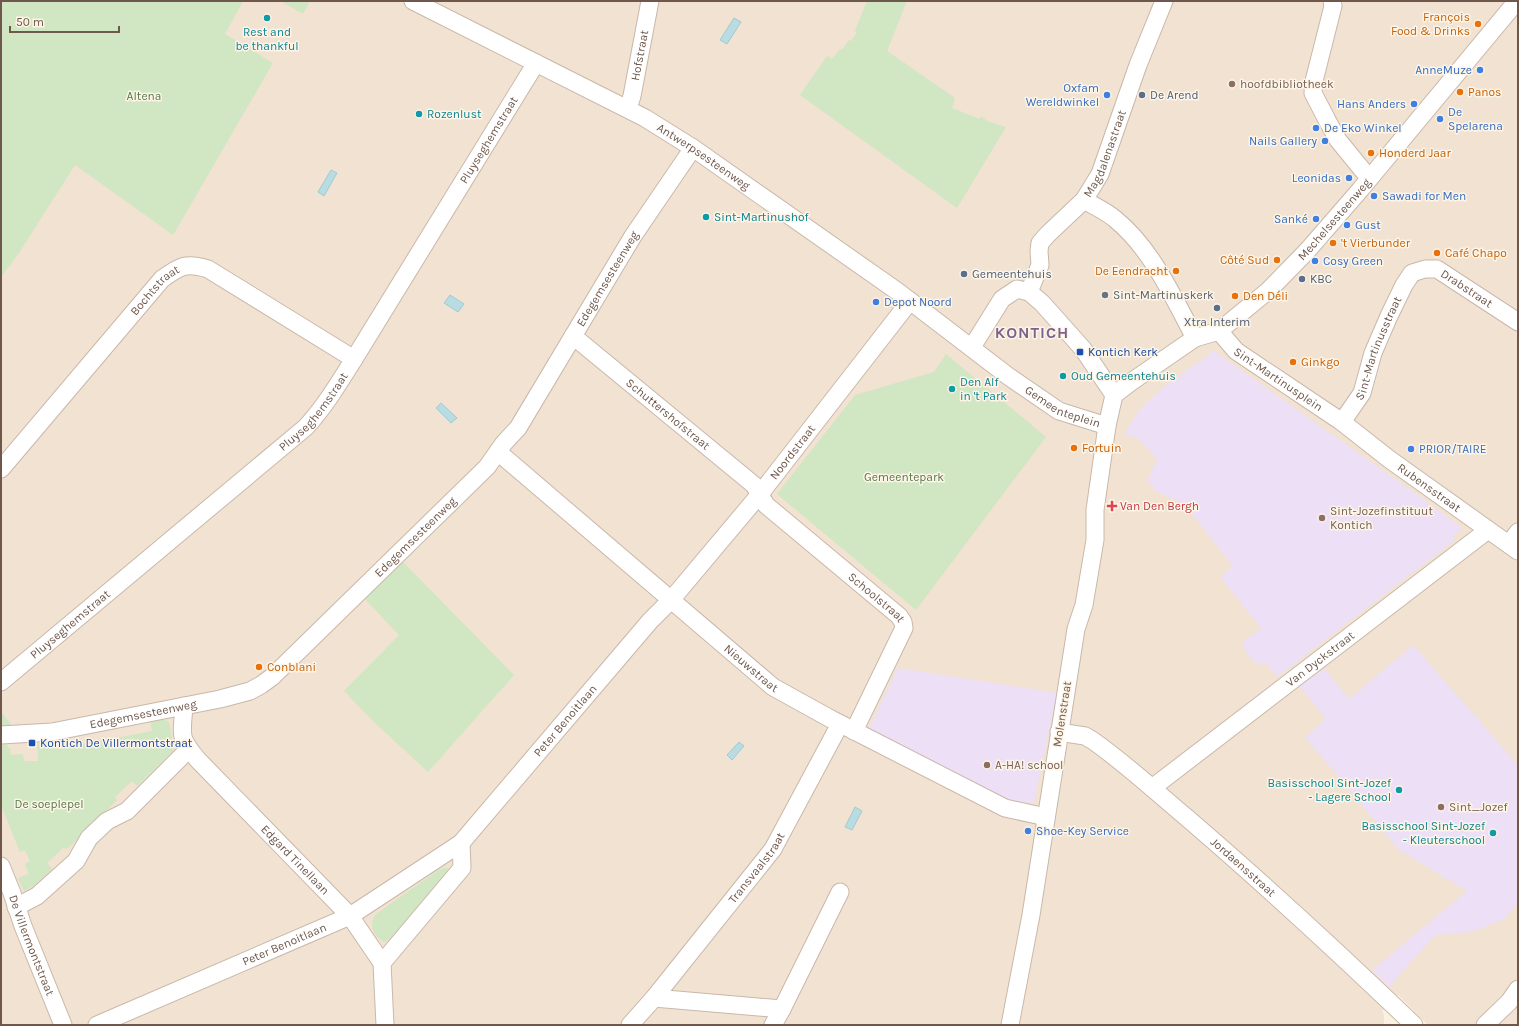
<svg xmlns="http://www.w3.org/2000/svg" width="1519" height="1026" font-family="Karla,sans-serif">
<rect width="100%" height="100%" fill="#faf1e2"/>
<polygon fill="#f1e2d1" points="1,1 1518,1 1518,1025 1428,1025 1398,995 1382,1011 1384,1016 1384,1025 1,1025"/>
<g fill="#eddff6">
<polygon points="1214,351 1426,501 1432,510 1435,508 1461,527 1462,530 1453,536 1455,540 1277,677 1266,663 1262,666 1258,662 1255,664 1243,647 1243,642 1261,628 1221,578 1232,565 1184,504 1153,490 1154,486 1147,482 1157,459 1138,438 1124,434 1140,409 1165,386"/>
<polygon points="1413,645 1518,765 1518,903 1503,920 1471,932 1435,935 1389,987 1372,970 1467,891 1399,850 1305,737 1326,719 1298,684 1325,669 1349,699"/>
<polygon points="898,668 1057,693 1034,803 994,798 868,731"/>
</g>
<g fill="#d1e6c2">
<polygon points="1,1 243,1 225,34 273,63 173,235 75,165 17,256 1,277"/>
<polygon points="280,1 310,1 303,14"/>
<polygon points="867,1 907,1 887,51 955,98 952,108 980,119 981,116 987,121 1006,127 957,208 800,95 827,56 832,59 840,49 842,50 849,40 851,41 857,33 855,31"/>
<polygon points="946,354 1046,437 916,610 777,494 855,395 934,372"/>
<polygon points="403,562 514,675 428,772 374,722 344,691 399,635 365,599"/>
<polygon points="1,712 14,728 1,729"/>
<polygon points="160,718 169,722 174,750 137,786 132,781 115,797 117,800 67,849 64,847 47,863 52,869 35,885 24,891 18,878 29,874 25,864 30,861 25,850 20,852 1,805 1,745 7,744 8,748 10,748 11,755 23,754 24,761 38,761 37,743 58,739 60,749 152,731 150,720"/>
<path d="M445 868H448L450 872 392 938 384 942C373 936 368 924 376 914L440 869Z"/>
</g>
<g fill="#b8dce2" stroke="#9fcbd3">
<polygon points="734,18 741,22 727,44 720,40"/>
<polygon points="331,170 337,173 324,196 318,192"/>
<polygon points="450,295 464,304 458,312 444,303"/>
<polygon points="441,403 457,418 451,423 436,408"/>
<polygon points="739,742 744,746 732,760 727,755"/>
<polygon points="855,807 862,811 852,830 845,827"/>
</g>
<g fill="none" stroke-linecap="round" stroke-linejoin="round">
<defs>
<g id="minor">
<path id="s1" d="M413 1 645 118 693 148 897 291 1008 376 1059 411 1107 426"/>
<polyline points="1332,1 1333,6 1314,81 1313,93 1327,120 1338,140 1369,178"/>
<path id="s2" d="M628 108 632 96 650 1"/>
<path d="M1084 200C1094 206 1106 211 1115 219 1152 249 1173 297 1195 338"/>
<path id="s3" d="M1029 292 1040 265 1039 251 1040 243 1048 234 1084 200 1100 174 1138 65 1164 1"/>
<path id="s4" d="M1219 331 1236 351 1342 422 1389 459 1518 551"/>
<path id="s5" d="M573 336 754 485 766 505 899 616 903 622 904 628 854 731"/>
<polyline points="972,347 1002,299 1017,289 1029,292 1042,303 1083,349 1114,395 1107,426 1095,510 1095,540 1084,605 1076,629 1031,915 1010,1025"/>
<path id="s6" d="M1114 395 1131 382 1195 338 1219 331 1269 290 1307 251 1360 190 1517 1"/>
<path id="s7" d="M1342 422 1362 393 1373 353 1389 316 1404 285 1412 273 1425 269H1437L1518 322"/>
<path id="s8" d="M498 452 773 687 831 719 1005 808 1046 817"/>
<path id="s9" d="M1 469 162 279C180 266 186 262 208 269L354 359"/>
<polyline points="1509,544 1518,532"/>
<path id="s10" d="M1 682 306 427C325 406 339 383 354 359L536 63"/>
<path id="s11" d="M184 706C182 736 178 736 198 760L350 916 382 963 385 1025"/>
<path id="s12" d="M1059 732 1085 736 1092 740C1125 763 1155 791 1186 817 1264 884 1340 954 1414 1025"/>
<path id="s13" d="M1 735 52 732 220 699 250 691 261 685 272 677 487 467 504 443 518 428 633 236 693 148"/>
<path id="s14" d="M1152 788 1488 530"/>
<path id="s15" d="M1 866 12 893 23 926 63 1025"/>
<polyline points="16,907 37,896 76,861 89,838 107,821 127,811 189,749"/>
<polyline points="382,963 462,868 461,843"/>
<polyline points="654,998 782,1009 840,892"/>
<path id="s16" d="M97 1025 350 916 461 843 650 621 671 600 760 494 910 301"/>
<path id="s17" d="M630 1025 654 998 773 849 840 724"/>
<polyline points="773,1025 782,1009"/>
<polyline points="1485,1025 1509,1002 1518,989"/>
</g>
</defs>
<use href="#minor" stroke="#c9b8aa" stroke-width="19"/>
<use href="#minor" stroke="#fff" stroke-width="17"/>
</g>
<g fill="#0f9aa8" stroke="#fdf5e8" stroke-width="1.5">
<circle cx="267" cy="18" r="4"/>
<circle cx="419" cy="114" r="4"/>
<circle cx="706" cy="217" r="4"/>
<circle cx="1063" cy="376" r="4"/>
<circle cx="952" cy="389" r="4"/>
<circle cx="1399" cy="790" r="4"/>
<circle cx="1493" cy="833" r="4"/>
</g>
<g fill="#e8710a" stroke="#fdf5e8" stroke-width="1.5">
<circle cx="1478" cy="24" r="4"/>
<circle cx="1460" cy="92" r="4"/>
<circle cx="1371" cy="153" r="4"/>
<circle cx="1333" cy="243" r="4"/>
<circle cx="1437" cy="253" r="4"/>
<circle cx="1277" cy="260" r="4"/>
<circle cx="1176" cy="271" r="4"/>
<circle cx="1235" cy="296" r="4"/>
<circle cx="1293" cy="362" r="4"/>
<circle cx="1074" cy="448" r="4"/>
<circle cx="259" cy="667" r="4"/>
</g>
<g fill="#3f7fe0" stroke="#fdf5e8" stroke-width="1.5">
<circle cx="1480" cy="70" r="4"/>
<circle cx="1107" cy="95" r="4"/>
<circle cx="1414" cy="104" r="4"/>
<circle cx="1440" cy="119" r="4"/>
<circle cx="1316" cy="128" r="4"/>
<circle cx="1325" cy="141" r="4"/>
<circle cx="1349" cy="178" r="4"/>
<circle cx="1374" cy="196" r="4"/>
<circle cx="1316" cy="219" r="4"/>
<circle cx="1347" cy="225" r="4"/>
<circle cx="1315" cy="261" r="4"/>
<circle cx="876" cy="302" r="4"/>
<circle cx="1411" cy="449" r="4"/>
<circle cx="1028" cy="831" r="4"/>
</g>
<g fill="#8d6e63" stroke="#fdf5e8" stroke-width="1.5">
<circle cx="1232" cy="84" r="4"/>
<circle cx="1322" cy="518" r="4"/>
<circle cx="987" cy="765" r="4"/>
<circle cx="1441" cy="807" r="4"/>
</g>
<g fill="#5c6f8a" stroke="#fdf5e8" stroke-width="1.5">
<circle cx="1142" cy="95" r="4"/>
<circle cx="964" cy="274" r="4"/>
<circle cx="1302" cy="279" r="4"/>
<circle cx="1217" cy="308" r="4"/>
</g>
<circle fill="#6b7280" stroke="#fdf5e8" stroke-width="1.5" cx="1105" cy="295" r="4"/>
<g fill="#1a4fb4" stroke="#fdf5e8" stroke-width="1.5">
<rect x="1076" y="348" width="8" height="8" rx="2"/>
<rect x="28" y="739" width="8" height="8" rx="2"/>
</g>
<path fill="#e0444e" stroke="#fdf5e8" stroke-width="1.5" d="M1110 500h4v4h4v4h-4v4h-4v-4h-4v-4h4z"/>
<g text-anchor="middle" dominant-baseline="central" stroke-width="3" stroke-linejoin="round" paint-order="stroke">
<g font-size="12" fill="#c56008" stroke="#fdf5e8" text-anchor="start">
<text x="1470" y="17" text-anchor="end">François<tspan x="1470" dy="14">Food &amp; Drinks</tspan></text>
<text x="1468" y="92">Panos</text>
<text x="1379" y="153">Honderd Jaar</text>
<text x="1341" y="243">'t Vierbunder</text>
<text x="1445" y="253">Café Chapo</text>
<text x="1269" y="260" text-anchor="end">Côté Sud</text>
<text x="1168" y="271" text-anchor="end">De Eendracht</text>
<text x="1243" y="296">Den Déli</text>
<text x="1301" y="362">Ginkgo</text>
<text x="1082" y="448">Fortuin</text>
<text x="267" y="667">Conblani</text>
</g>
<g font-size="12" fill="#0d838f" stroke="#fdf5e8" text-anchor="start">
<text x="267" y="32" text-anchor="middle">Rest and<tspan x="267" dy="14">be thankful</tspan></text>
<text x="427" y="114">Rozenlust</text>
<text x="714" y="217">Sint-Martinushof</text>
<text x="1071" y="376">Oud Gemeentehuis</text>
<text x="960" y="382">Den Alf<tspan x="960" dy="14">in 't Park</tspan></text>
<text x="1391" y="783" text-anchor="end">Basisschool Sint-Jozef<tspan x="1391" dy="14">- Lagere School</tspan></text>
<text x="1485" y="826" text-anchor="end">Basisschool Sint-Jozef<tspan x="1485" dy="14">- Kleuterschool</tspan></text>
</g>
<g font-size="12" fill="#6f574b" stroke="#fdf5e8">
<text stroke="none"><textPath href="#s2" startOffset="54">Hofstraat</textPath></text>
<text stroke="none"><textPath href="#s10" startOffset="738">Pluyseghemstraat</textPath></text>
<text stroke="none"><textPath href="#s3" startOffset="164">Magdalenastraat</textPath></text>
<text stroke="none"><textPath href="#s1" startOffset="330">Antwerpsesteenweg</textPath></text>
<text stroke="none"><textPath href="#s6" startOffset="285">Mechelsesteenweg</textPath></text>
<text stroke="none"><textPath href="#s13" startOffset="804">Edegemsesteenweg</textPath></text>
<text stroke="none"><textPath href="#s7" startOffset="227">Drabstraat</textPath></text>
<text stroke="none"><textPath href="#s9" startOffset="236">Bochtstraat</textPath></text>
<text stroke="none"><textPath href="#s7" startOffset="83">Sint-Martinusstraat</textPath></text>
<text stroke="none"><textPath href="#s4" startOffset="77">Sint-Martinusplein</textPath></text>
<text stroke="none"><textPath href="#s1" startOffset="769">Gemeenteplein</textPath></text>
<text stroke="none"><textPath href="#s10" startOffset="414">Pluyseghemstraat</textPath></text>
<text stroke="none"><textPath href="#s5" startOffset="123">Schuttershofstraat</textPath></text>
<text stroke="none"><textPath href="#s16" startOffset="921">Noordstraat</textPath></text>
<text stroke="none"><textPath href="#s4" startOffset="263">Rubensstraat</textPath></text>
<text stroke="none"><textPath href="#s13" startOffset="480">Edegemsesteenweg</textPath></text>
<text stroke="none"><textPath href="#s5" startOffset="402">Schoolstraat</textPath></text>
<text stroke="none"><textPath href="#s10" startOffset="90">Pluyseghemstraat</textPath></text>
<text stroke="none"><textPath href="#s14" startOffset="212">Van Dyckstraat</textPath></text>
<text stroke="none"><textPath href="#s8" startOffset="333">Nieuwstraat</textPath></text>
<text stroke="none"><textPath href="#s13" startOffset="144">Edegemsesteenweg</textPath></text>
<text transform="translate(1062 714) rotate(-81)">Molenstraat</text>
<text stroke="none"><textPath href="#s16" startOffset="569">Peter Benoitlaan</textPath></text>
<text stroke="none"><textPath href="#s11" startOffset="198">Edgard Tinellaan</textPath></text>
<text stroke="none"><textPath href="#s17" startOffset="202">Transvaalstraat</textPath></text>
<text stroke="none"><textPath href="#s12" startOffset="232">Jordaensstraat</textPath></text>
<text stroke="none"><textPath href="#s16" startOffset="204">Peter Benoitlaan</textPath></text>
<text stroke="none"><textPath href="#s15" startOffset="85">De Villermontstraat</textPath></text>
</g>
<g font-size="12" fill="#366cbe" stroke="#fdf5e8" text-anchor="start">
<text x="1472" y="70" text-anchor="end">AnneMuze</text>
<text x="1099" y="88" text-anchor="end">Oxfam<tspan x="1099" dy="14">Wereldwinkel</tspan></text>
<text x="1406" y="104" text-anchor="end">Hans Anders</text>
<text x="1448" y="112">De<tspan x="1448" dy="14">Spelarena</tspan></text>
<text x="1324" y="128">De Eko Winkel</text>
<text x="1317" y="141" text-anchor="end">Nails Gallery</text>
<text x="1341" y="178" text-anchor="end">Leonidas</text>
<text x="1382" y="196">Sawadi for Men</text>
<text x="1308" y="219" text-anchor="end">Sanké</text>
<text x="1355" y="225">Gust</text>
<text x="1323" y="261">Cosy Green</text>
<text x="884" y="302">Depot Noord</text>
<text x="1419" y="449">PRIOR/TAIRE</text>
<text x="1036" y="831">Shoe-Key Service</text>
</g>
<g font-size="12" fill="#785e54" stroke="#fdf5e8" text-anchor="start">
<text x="1240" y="84">hoofdbibliotheek</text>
<text x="1330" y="511">Sint-Jozefinstituut<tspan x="1330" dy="14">Kontich</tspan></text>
<text x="995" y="765">A-HA! school</text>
<text x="1449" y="807">Sint_Jozef</text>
</g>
<g font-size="12" fill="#4e5e75" stroke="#fdf5e8" text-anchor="start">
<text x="1150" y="95">De Arend</text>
<text x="972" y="274">Gemeentehuis</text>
<text x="1310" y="279">KBC</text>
<text x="1217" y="322" text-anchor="middle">Xtra Interim</text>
</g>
<g font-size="12" fill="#567a46" stroke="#fdf5e8">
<text x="144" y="96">Altena</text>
<text x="904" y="477">Gemeentepark</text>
<text x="49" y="804">De soeplepel</text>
</g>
<g font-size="12" fill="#5b616d" stroke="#fdf5e8" text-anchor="start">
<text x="1113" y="295">Sint-Martinuskerk</text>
</g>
<g font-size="12" fill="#164399" stroke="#fdf5e8" text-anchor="start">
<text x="1088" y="352">Kontich Kerk</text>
<text x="40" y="743">Kontich De Villermontstraat</text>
</g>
<g font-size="12" fill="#be3a42" stroke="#fdf5e8" text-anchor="start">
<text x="1120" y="506">Van Den Bergh</text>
</g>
<g font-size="16" font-weight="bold" letter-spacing="1" fill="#7d638c" stroke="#fdf5e8">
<text x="1032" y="332">KONTICH</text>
</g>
</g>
<rect width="1519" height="1026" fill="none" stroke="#6f574b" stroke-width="4"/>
<path d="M10 26v6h109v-6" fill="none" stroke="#6f574b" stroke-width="2"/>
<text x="16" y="26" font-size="12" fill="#6f574b" stroke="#fdf5e8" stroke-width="3" paint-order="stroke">50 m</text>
</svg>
